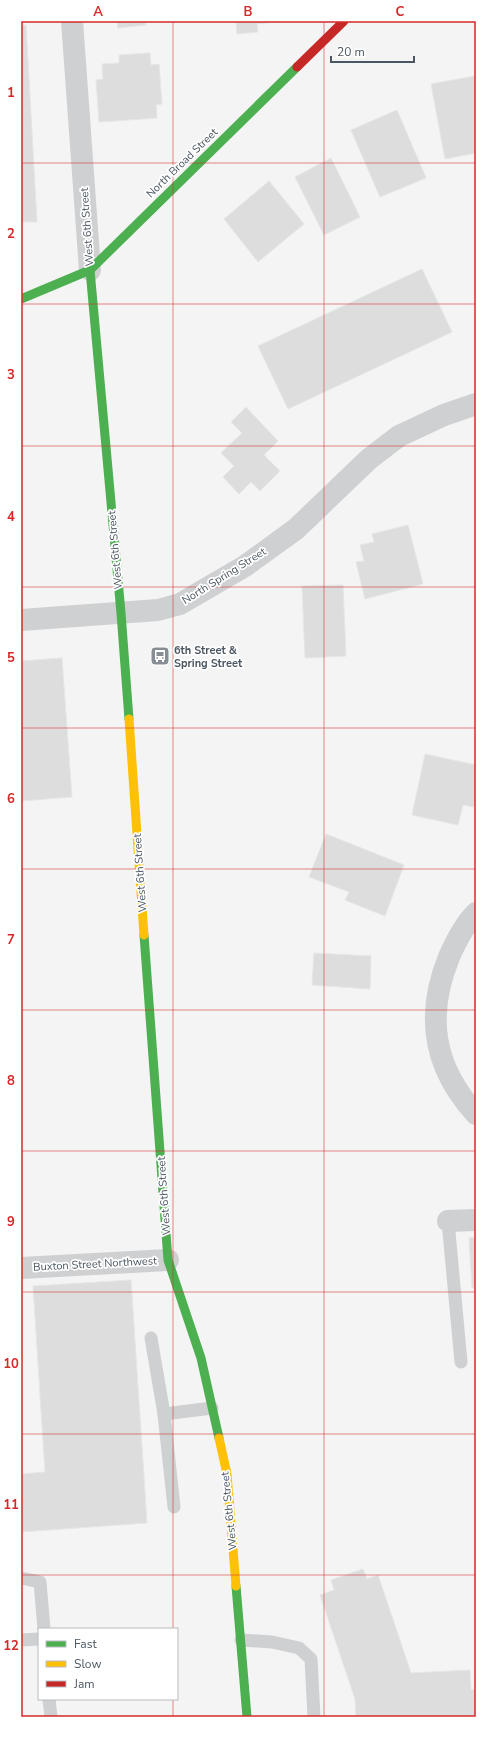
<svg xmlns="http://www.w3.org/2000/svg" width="497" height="1738" font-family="'Nunito Sans',sans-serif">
<rect width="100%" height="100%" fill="#f4f4f4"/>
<g fill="#ddddde" stroke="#e5e6e7">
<polygon points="117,21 145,21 146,25 118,28"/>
<polygon points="236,21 284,21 257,24 258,32 237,34"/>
<polygon points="21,25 26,25 37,222 21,222"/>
<polygon points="150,53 151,65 159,64 162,104 156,105 157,118 99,122 96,80 103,79 102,64 119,63 119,55"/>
<polygon points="475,76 476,153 445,159 431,84"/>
<polygon points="397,110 426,178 380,197 351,130"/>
<polygon points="331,158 360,217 324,235 295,177"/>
<polygon points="269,181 304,224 258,262 224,219"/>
<polygon points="422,269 452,332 288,409 258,346"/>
<polygon points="246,407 278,441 264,455 280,471 260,491 251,482 239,494 223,477 234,466 221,453 242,433 231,422"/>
<polygon points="408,525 423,584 365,599 356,562 364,561 360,545 374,542 372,534"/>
<polygon points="343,585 346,656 305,658 302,586"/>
<polygon points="62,658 72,797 21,801 21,661"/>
<polygon points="425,754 476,765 476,796 474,807 463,805 458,825 412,815"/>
<polygon points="326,834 404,865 385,916 345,900 349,892 309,877"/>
<polygon points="314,953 371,956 370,989 312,985"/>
<polygon points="476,1237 476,1288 472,1288 469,1238"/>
<polygon points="131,1280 147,1523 21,1532 21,1474 45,1472 33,1286"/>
<polygon points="363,1569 367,1579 378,1575 411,1673 470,1670 471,1690 476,1689 476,1717 356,1717 355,1699 320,1595 334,1590 331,1580"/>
</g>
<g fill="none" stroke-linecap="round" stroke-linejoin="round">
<g stroke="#ced0d2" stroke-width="13">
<polyline points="448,1221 461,1362"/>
<polyline points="151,1338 164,1414"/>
<polyline points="174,1507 164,1414 212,1408"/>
<polyline points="21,1578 40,1582 44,1629"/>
<polyline points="21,1640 39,1639"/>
<polyline points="241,1640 272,1642 299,1648 311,1659 314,1717"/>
<polyline points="49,1699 51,1717"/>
</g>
<g stroke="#ced0d2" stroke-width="22">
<polyline points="72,21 90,270"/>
<polyline points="21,620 158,610 180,604 245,566 296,529 369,459 399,436 444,415 476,404"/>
<path d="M476 913C464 925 456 941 449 957 425 1016 433 1067 476 1114"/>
<polyline points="448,1221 476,1220"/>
<polyline points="21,1268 168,1260"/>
</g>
<g stroke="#4caf50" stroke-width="9">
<polyline points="90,270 121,613 129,719"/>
<polyline points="21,299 90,270 297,67"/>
<polyline points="144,935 168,1260 201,1358 219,1438"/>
<polyline points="236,1586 247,1717"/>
</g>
<g stroke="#ffc107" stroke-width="9">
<polyline points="129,719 144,935"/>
<polyline points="219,1438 227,1474 236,1586"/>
</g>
<polyline stroke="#c62828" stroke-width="9" points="297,67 344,21"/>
</g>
<path fill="none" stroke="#d62828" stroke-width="1" stroke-opacity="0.55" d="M173 21V1629M324 21V1717M21 163H476M21 304H476M21 446H476M21 587H476M21 728H476M21 869H476M21 1010H476M21 1151H476M21 1292H476M21 1434H476M21 1575H476M173 1699V1717"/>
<defs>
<symbol id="bus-square" viewBox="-11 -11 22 22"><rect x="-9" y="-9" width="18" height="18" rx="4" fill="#868d94" stroke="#fff"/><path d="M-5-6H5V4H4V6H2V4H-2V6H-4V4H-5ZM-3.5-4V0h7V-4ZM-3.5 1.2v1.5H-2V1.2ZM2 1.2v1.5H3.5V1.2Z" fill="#fff"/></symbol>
</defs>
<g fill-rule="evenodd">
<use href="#bus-square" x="149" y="645" width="22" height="22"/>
</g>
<g text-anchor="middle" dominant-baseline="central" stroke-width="3.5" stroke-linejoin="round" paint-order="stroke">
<g font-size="11" fill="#4a5661" stroke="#fff">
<text transform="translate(182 163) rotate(-44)">North Broad Street</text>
<text transform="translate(87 227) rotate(-94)">West 6th Street</text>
<text transform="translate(115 550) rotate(-95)">West 6th Street</text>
<text transform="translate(224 576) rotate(-32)">North Spring Street</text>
<text transform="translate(140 873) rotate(-94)">West 6th Street</text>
<text transform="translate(164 1196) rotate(-94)">West 6th Street</text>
<text transform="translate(95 1264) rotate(-3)">Buxton Street Northwest</text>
<text transform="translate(229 1511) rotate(-96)">West 6th Street</text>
</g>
<g font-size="11" font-weight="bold" fill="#4a5661" stroke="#fff" text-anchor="start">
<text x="174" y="650">6th Street &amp;<tspan x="174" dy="13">Spring Street</tspan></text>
</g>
</g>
<rect width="497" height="1738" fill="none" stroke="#ffffff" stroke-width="44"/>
<rect x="38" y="1628" width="140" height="72" fill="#ffffff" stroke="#b7bbc0"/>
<rect x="46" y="1641" width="20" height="6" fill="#4caf50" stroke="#b7bbc0"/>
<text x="74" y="1648" font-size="12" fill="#4a5661">Fast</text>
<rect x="46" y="1661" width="20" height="6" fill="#ffc107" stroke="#b7bbc0"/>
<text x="74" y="1668" font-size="12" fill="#4a5661">Slow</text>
<rect x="46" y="1681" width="20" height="6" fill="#c62828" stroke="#b7bbc0"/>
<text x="74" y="1688" font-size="12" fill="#4a5661">Jam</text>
<path d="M331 56v6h83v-6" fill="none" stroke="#4a5661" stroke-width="2"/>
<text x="337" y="56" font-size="12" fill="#4a5661" stroke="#ffffff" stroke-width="3" paint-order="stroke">20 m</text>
<rect x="22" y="22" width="453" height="1694" fill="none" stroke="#d62828" stroke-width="1.5"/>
<g font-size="13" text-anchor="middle" font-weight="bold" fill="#d62828">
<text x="98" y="16">A</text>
<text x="248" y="16">B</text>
<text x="400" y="16">C</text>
<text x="11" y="97">1</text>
<text x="11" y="238">2</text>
<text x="11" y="379">3</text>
<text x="11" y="521">4</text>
<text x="11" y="662">5</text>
<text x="11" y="803">6</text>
<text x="11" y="944">7</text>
<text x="11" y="1085">8</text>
<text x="11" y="1226">9</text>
<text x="11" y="1368">10</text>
<text x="11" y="1509">11</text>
<text x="11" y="1650">12</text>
</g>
</svg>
